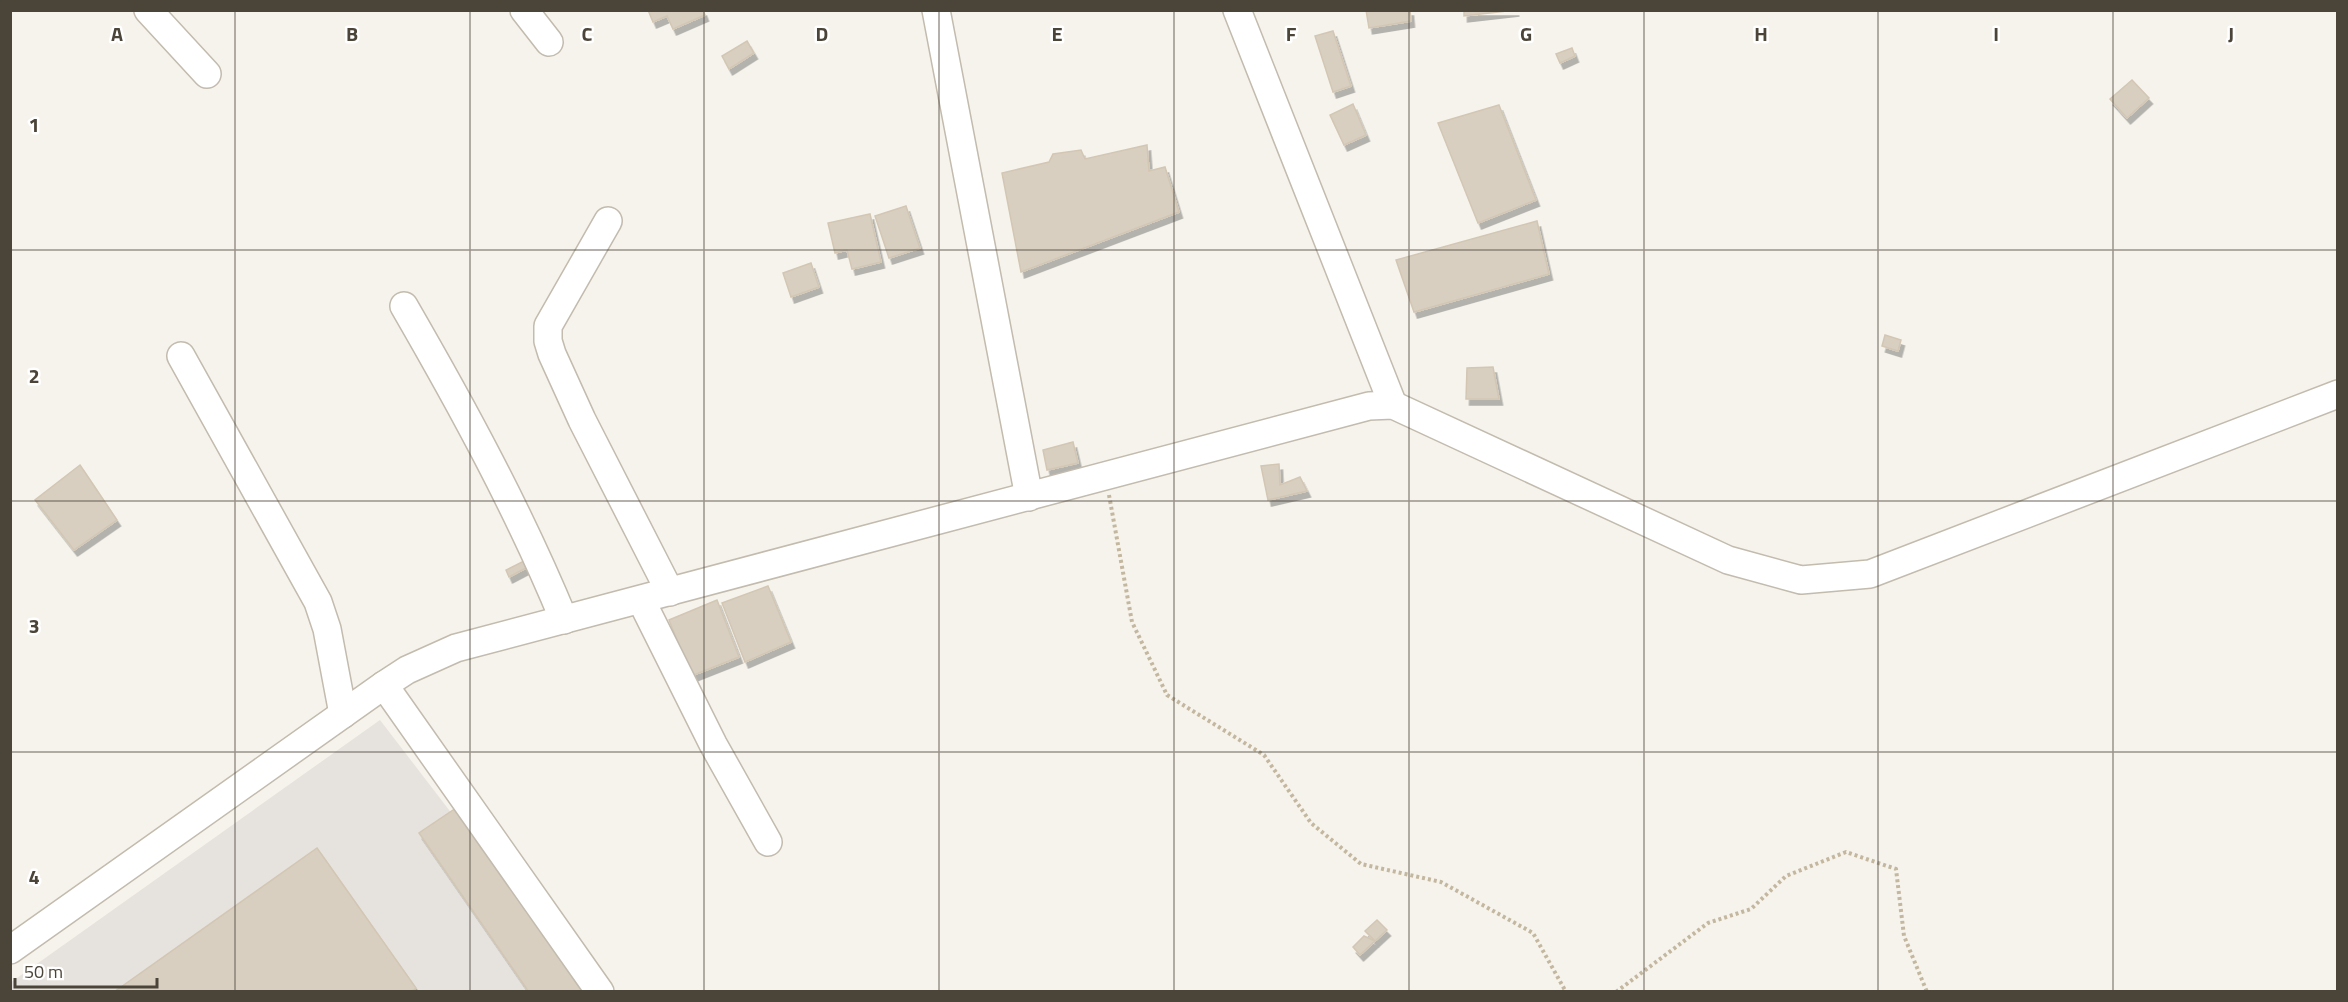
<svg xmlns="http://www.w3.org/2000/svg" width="2348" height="1002" font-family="'Titillium Web',sans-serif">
<defs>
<filter id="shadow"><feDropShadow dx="3.5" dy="6" stdDeviation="0" flood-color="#0004"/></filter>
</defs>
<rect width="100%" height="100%" fill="#f6f3ec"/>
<polygon fill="#e6e2dd" points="380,720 588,991 11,992 10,983"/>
<g fill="#d8cfc1" stroke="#d3c7b4" stroke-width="1.5" filter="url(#shadow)">
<polygon points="648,10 703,10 705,15 673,29 667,16 653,22"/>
<polygon points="1366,10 1410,10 1411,21 1369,28"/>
<polygon points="1464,10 1516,10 1464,16"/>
<polygon points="1333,31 1351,86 1333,92 1315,36"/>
<polygon points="747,41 754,53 729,69 722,56"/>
<polygon points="1572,48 1575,56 1560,63 1556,54"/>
<polygon points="2132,80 2149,98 2127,118 2110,99"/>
<polygon points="1353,104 1366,135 1344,145 1330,115"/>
<polygon points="1499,105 1536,200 1478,223 1438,123"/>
<polygon points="1147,145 1149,171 1165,167 1179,212 1021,272 1002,173 1049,162 1053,154 1081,150 1085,159"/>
<polygon points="906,206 920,248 889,258 875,216"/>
<polygon points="870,214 881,262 852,269 847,250 835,253 828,223"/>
<polygon points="1537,221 1549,274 1414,312 1396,260"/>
<polygon points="811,263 819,287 791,297 783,273"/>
<polygon points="1885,335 1901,340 1898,351 1882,346"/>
<polygon points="1493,367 1499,399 1466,399 1467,368"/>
<polygon points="1073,442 1078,463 1047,470 1043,450"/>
<polygon points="1279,464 1280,485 1300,477 1307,491 1268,500 1261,466"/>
<polygon points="80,465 117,520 74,550 35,500"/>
<polygon points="524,561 528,567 509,577 506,570"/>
<polygon points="768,586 791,642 745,662 722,603"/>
<polygon points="717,600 739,657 691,676 669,620"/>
<polygon points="456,808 583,992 529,992 419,833"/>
<polygon points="317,848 416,988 411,992 114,992"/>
<polygon points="1377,920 1387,930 1375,941 1365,931"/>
<polygon points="1364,936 1375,941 1360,955 1353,947"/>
</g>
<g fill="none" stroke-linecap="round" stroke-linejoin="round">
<defs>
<g id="minor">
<polyline points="148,10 207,74"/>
<polyline points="524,10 549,42"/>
<polyline points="936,10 1029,497"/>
<polyline points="1237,10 1393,405"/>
<polyline points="608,221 548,326 548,341 552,354 582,420 670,592"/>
<path d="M404 306C463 408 519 511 564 620"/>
<polyline points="181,356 318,602 327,629 343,714"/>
<polyline points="641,600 713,744 768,842"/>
<polyline points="384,685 600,992"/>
<polyline points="10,950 384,685 407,670 456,648 1369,406 1393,405 1728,560 1801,580 1870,574 2338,394"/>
</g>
</defs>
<use href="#minor" stroke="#c2bbae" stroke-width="30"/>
<g stroke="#c4b79f" stroke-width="4" stroke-dasharray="3 3" stroke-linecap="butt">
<polyline points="1109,495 1132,622 1167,695 1264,755 1311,823 1361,864 1441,882 1533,933 1566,992"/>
<polyline points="1616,992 1708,923 1751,909 1786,876 1846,852 1896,869 1904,936 1927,992"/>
</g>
<use href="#minor" stroke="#fff" stroke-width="27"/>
</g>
<path fill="none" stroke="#4b4439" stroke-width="1.5" stroke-opacity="0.55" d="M235 10V992M470 10V992M704 10V992M939 10V992M1174 10V992M1409 10V992M1644 10V992M1878 10V992M2113 10V992M10 250H2338M10 501H2338M10 752H2338"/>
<g font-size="20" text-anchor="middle" font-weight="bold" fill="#4b4439" stroke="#fff" stroke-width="5" stroke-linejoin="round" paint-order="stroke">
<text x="117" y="41">A</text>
<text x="352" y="41">B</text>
<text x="587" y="41">C</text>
<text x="822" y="41">D</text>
<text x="1057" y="41">E</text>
<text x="1291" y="41">F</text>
<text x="1526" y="41">G</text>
<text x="1761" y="41">H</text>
<text x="1996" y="41">I</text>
<text x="2231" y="41">J</text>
<text x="34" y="132">1</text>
<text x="34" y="383">2</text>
<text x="34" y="633">3</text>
<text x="34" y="884">4</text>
</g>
<rect width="2348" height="1002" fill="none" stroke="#4b4439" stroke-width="24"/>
<path d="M15 978v9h142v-9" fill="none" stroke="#4b4439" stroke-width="3"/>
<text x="24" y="978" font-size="18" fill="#4b4439" stroke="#ffffff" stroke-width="4.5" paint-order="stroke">50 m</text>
</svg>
